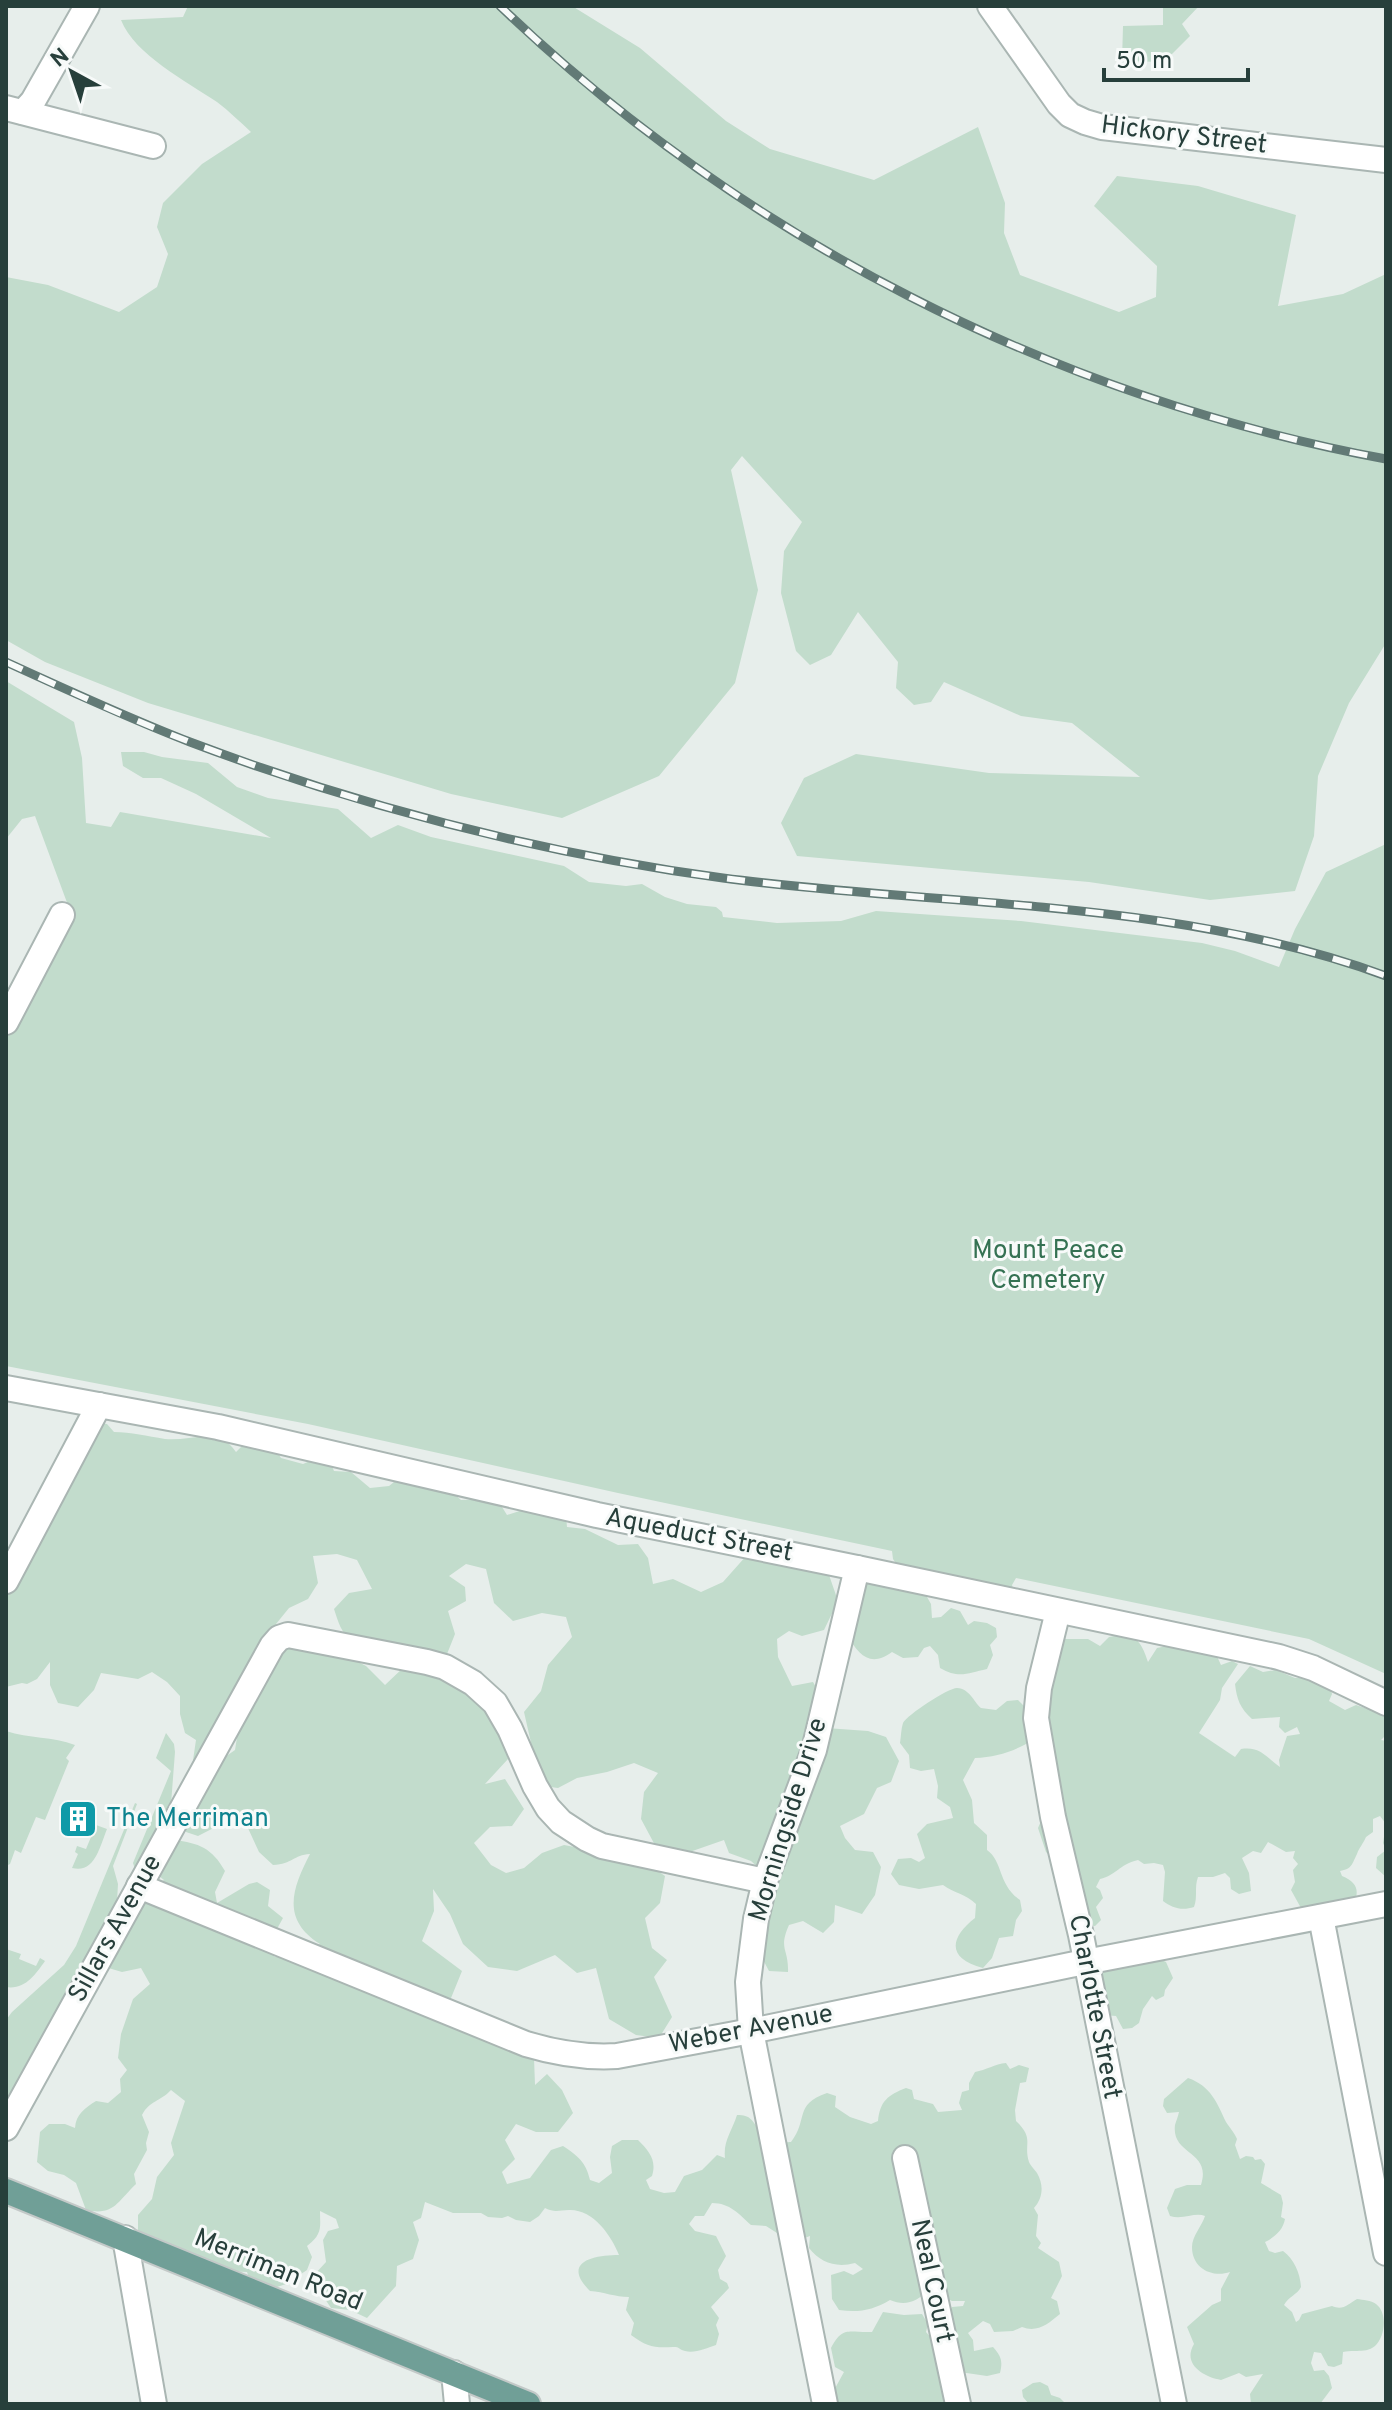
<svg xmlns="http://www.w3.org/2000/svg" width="1392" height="2410" font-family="Overpass,sans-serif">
<rect width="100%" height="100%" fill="#e7eeeb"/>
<g fill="#c2dccc">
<path d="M188 6H572L640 48 726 121 770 149 874 180 978 127 1005 203 1004 233 1020 275 1119 312 1156 297 1157 266 1094 206 1117 176 1198 186 1296 215 1278 306 1343 294 1386 274V643L1349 703 1318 776 1314 836 1295 891 1210 900 1089 882 797 856 781 823 804 778 856 754 989 773 1140 777 1072 723 1021 716 944 682 931 702 914 705 896 688 898 662 858 612 831 655 810 665 796 651 781 593 784 551 802 522 742 456 731 470 758 590 735 683 659 776 562 818 451 794 148 703 45 662 6 640V277L48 285 119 312 157 287 168 254 157 227 163 203 202 164 251 132C240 122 229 111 217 102 186 81 135 55 121 20L183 17Z"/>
<polygon points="1163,6 1199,6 1182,24 1190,36 1164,62 1122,61 1123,26 1163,25"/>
<path d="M6 681 74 722 82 758 86 823 111 827 120 812 271 838 196 794 161 778H143L123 766 121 752H144L162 757 208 763 237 787 268 798 338 809 371 838 398 825 431 837 564 866 589 882 626 886 642 884 665 897 687 904 716 907 722 912 723 917 777 923 841 921 876 911 1021 921 1202 943 1235 951 1279 967 1295 929 1326 872 1386 844V1674L1309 1639 1016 1578 1012 1585 1014 1592 927 1597 931 1604 932 1618 941 1617 951 1608 960 1611 968 1625 974 1621 987 1623 996 1628 997 1637 990 1645 993 1655 987 1669C968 1673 959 1679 940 1668L938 1655 930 1646 924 1648 918 1657 903 1658 892 1652C870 1668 859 1655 847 1635L860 1588 870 1577 899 1568 893 1559 892 1551 618 1493 308 1424 6 1366V1030L69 908 35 816 22 819 6 839Z"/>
<path d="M95 1422 107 1424 114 1432C131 1432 147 1436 165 1439 190 1442 218 1425 236 1452L249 1439 271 1442 281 1458 303 1464 322 1456 331 1464 334 1471 351 1472 370 1488 389 1486 404 1474 445 1486 461 1500 497 1499 507 1515 529 1508 566 1516 567 1527 585 1529 618 1545 638 1544 648 1558 653 1584 673 1579 701 1592 723 1582 747 1555 772 1554 787 1566 807 1563 829 1575 838 1601 824 1630 802 1636 789 1631 777 1639 778 1657 792 1686 813 1682 821 1696 826 1728 868 1731 886 1737 899 1761 891 1782 877 1788 864 1814 840 1826 845 1838 855 1850 873 1852 881 1867 875 1895 862 1914 835 1905 834 1922 823 1933 803 1921 789 1925C778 1950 789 1948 788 1972L769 1971 758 1950 772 1880 751 1861 729 1853 724 1840 681 1855 656 1847 641 1819 644 1792 658 1773 634 1763 607 1772 577 1778 558 1788 543 1786 537 1769 524 1712 541 1691 548 1665 572 1637 566 1617 542 1613 513 1621 494 1603 486 1569 466 1564 449 1576 465 1587 466 1601 448 1611 455 1634 447 1654C427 1652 369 1650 353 1641 341 1634 338 1621 334 1609L349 1593 372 1589 357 1560 337 1554 313 1556 318 1583 308 1599 289 1608 276 1624 277 1642 327 1646 366 1666 385 1685 404 1667 470 1672 503 1740 508 1759 485 1784 505 1779 524 1809 512 1826 490 1827 474 1843 491 1865 506 1873 524 1868 542 1853 564 1845 642 1860 665 1876 660 1903 645 1918 652 1948 667 1960 654 1977 672 2017 659 2038 636 2035 609 2019 596 1968 577 1973 555 1955 517 1971 488 1967 463 1944 450 1914 433 1889 434 1911 422 1941 462 1971 451 1998 416 1993 534 2058 535 2085 547 2074 562 2090 573 2113 558 2132H536L516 2124 505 2140 515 2159 502 2172 507 2184 530 2178 551 2150 563 2146C578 2156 586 2162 590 2180L599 2183 612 2173 610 2157 612 2146 622 2140H638C649 2151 657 2160 652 2176L646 2180 650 2189 664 2193 675 2192 684 2176 702 2170 717 2155 725 2158C723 2141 732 2131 737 2115 751 2115 751 2120 759 2129 767 2138 779 2143 791 2142 809 2119 793 2105 827 2093L836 2096 835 2107 850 2117 871 2124 878 2121C880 2101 888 2095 906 2088L912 2090 914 2099 933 2104 938 2112 962 2110 959 2103 962 2092 969 2090V2083L975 2072C986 2070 995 2064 1006 2063L1010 2069 1019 2065 1029 2068 1026 2082 1020 2083 1015 2110 1016 2121C1035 2139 1023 2143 1029 2162 1030 2165 1035 2170 1037 2173 1044 2185 1043 2198 1034 2208L1038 2215 1036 2236 1041 2243 1038 2248 1059 2262 1062 2276 1051 2298 1057 2301 1060 2314C1048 2324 1037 2333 1022 2327L1013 2331 994 2332 990 2324 983 2321 968 2333 973 2340 974 2351 993 2347C1001 2356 1003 2361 1000 2373L987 2376 946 2370 945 2320 952 2307 963 2306 965 2301H952L929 2290C917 2301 906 2307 890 2300 873 2310 859 2313 839 2310L832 2299 831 2275 844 2271 853 2275 863 2269 855 2263C836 2268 821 2263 809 2248L810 2236 799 2240 785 2230 777 2233 766 2226 751 2225C739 2214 730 2203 712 2203L704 2216H695L689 2224 695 2231 716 2236 726 2256 718 2270 720 2279 727 2283 729 2288 711 2307 719 2318 716 2325 719 2334 716 2345C707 2348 694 2354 685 2351 677 2349 681 2347 673 2347 654 2348 647 2347 631 2335L634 2323 626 2310 629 2297C615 2297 604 2292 590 2291 561 2262 593 2255 619 2255 611 2235 593 2209 569 2210 559 2210 555 2213 545 2208L539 2216 530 2222 516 2220 508 2216 502 2218 488 2217 481 2213H453L425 2202 421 2218 413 2222 419 2240 413 2259 397 2266 396 2286 367 2318 350 2310 331 2308 321 2293 315 2274 326 2262 323 2240 328 2231 339 2228 336 2219 320 2211C320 2227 323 2234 307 2246L312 2257 307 2270 286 2284 268 2290 250 2280 247 2272 228 2271 138 2234V2215L152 2199 157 2177 174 2155 171 2143 185 2101 171 2090C160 2102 150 2100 142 2115L149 2132 146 2143 147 2150 134 2174 136 2184C117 2202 114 2216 86 2210L76 2183 64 2175 48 2171 37 2162 40 2132 49 2124H65L75 2128C76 2114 85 2108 96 2101L108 2103 121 2092 120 2079 127 2070 118 2058 121 2034 133 1999 150 1984 141 1968 122 1972 105 1967 98 1955 156 1884 164 1880 159 1876 174 1840C199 1843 212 1848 225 1871L215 1892 217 1903 249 1884 257 1882 270 1890 268 1906 283 1918 267 1947 275 1957 309 1949 320 1944C281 1919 292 1889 310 1854 293 1855 293 1864 273 1865L259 1852 247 1826 239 1815 198 1836 186 1832 179 1814 215 1764 235 1750 238 1731C205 1735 207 1739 192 1767L196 1740 185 1733 180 1714V1696L167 1682 152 1672 138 1679 101 1673 94 1690 78 1707 58 1703 50 1685V1662L37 1679 27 1684 22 1683 6 1687V1572Z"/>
<path d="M1126 1634C1140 1638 1144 1650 1148 1662L1157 1648 1176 1644 1214 1650 1221 1665 1232 1661 1238 1664 1222 1688 1220 1700 1199 1733 1235 1757 1241 1749C1260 1746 1266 1757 1280 1767L1279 1760 1287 1736 1300 1734 1297 1727 1285 1733 1279 1727 1280 1717 1252 1719C1240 1708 1237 1700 1235 1684L1250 1666 1263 1672 1276 1670 1295 1678 1312 1677 1330 1686 1332 1694 1329 1701 1345 1710 1356 1705 1386 1715V1735L1381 1740 1386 1741V1877L1376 1868 1377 1857 1386 1850 1383 1843 1386 1824 1380 1816 1373 1819V1832L1366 1837C1363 1844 1359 1848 1357 1854 1352 1864 1352 1869 1340 1871L1342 1876C1356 1882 1360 1889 1354 1903L1309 1910 1301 1908 1291 1890 1295 1882 1293 1870 1298 1864 1293 1858 1295 1851 1286 1852 1268 1842 1261 1853 1253 1851 1242 1858 1249 1873 1251 1891 1239 1894 1231 1889 1230 1878 1225 1873 1213 1877H1198C1194 1888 1198 1896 1194 1907 1182 1911 1172 1908 1163 1901L1165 1872 1163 1865 1154 1863 1144 1864 1138 1860C1118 1865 1117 1875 1100 1879L1096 1887 1100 1890 1103 1898 1096 1907 1101 1920 1095 1926 1072 1923 1062 1914V1868L1046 1852 1038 1828 1045 1812 1034 1739C1016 1751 997 1757 975 1758L963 1780 972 1800 974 1823 987 1835V1850C1003 1861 998 1885 1020 1900L1022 1911 1016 1920 1013 1936 999 1938 992 1958 983 1968C947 1959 949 1938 975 1918L976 1904C966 1894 954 1893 943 1885L919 1889 899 1885 891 1874 898 1859 911 1858 919 1862 925 1858 917 1834 927 1824 953 1818 950 1807 937 1798 938 1786 934 1769 921 1771 910 1768 909 1755 900 1743C901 1737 901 1729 903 1723 907 1715 948 1688 957 1688 970 1689 973 1701 981 1708L996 1710 1007 1701 1018 1700 1029 1711 1044 1703 1063 1639H1088L1100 1646 1109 1637Z"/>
<path d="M6 1731C29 1739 53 1736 75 1745L66 1758 69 1761 45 1820 36 1817 21 1853 15 1850 10 1864 6 1866Z"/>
<polygon points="166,1733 174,1744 175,1752 171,1804 135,1869 133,1863 171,1771 156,1758"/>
<polygon points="135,1803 137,1804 113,1866 118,1884 117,1901 6,2102 6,2020 12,2012 64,1965 76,1946"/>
<path d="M96 1825 107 1829C100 1846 95 1874 72 1868L78 1854 75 1852 77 1846 86 1849Z"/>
<path d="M6 1949 21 1954 19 1959 36 1966 40 1958 45 1961C35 1975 25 1990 6 1987Z"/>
<polygon points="1157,1958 1166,1962 1173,1978 1165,1990 1164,1996 1156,2000 1152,1996 1143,2009 1139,2023 1132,2028 1123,2029 1116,2016 1104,2015 1099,1974 1104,1967"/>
<path d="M1188 2078C1211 2086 1217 2103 1226 2122 1230 2128 1234 2132 1237 2139L1235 2145 1240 2159 1246 2156 1253 2157 1255 2160 1261 2159 1265 2164 1261 2183 1281 2195 1283 2203 1281 2217 1285 2219C1283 2230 1275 2237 1265 2242L1269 2251 1275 2253 1283 2251C1294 2259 1300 2273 1301 2287 1297 2295 1289 2296 1284 2305L1292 2312 1296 2322 1299 2320 1302 2314 1332 2306C1343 2311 1348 2304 1357 2299 1363 2300 1371 2300 1376 2304 1388 2313 1385 2337 1375 2346 1365 2354 1354 2349 1343 2352L1342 2364 1334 2367 1328 2366 1321 2353 1314 2352 1311 2363 1314 2371 1324 2370 1329 2376 1332 2388 1320 2404H1251L1250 2394 1263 2374 1246 2377 1239 2373 1221 2380C1203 2377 1182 2364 1194 2344L1187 2327 1212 2305 1221 2301V2289L1230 2272C1213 2278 1192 2269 1192 2247 1192 2236 1202 2226 1205 2216 1195 2212 1183 2220 1170 2216L1167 2208 1175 2189 1187 2185H1201C1212 2150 1171 2156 1175 2125 1176 2121 1178 2117 1179 2112L1167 2113 1163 2106 1164 2099Z"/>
<path d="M883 2312 904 2315 922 2314 928 2324 926 2332 939 2347 945 2384 942 2391 952 2395 959 2404H830L833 2392 844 2372 835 2367 831 2348C843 2325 849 2333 872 2332Z"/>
<polygon points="1040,2382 1048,2386 1051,2395 1060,2398 1066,2404 1029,2404 1023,2397 1022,2390 1033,2383"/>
</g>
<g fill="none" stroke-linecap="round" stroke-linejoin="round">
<defs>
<g id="minor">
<polyline points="990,6 1059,104 1070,115 1085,122 1102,127 1386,160"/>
<polyline points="6,108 153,146"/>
<polyline points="23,112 33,101 87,6"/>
<polyline points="6,1022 62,915"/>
<polyline points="6,1388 218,1427 597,1515 857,1568 1279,1657 1313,1668 1386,1703"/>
<polyline points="6,1581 99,1405"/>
<polyline points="1058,1611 1039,1688 1036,1718 1053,1817 1081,1935 1174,2404"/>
<path d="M139 1886 526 2044C556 2053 585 2058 617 2056L751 2031 1070 1965 1386 1904"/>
<polyline points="1321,1917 1386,2253"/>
<polyline points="6,2128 272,1646 279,1638 288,1635 427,1662 445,1667 473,1683 495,1703 510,1729 535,1786 548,1808 561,1822 587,1839 602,1846 765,1881"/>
<polyline points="905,2158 958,2404"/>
<polyline points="125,2238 154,2404"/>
<polyline points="454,2373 457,2404"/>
<polyline points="825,2404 751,2031 748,1982 756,1919 765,1881 814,1750 857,1568"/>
</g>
<polyline id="major" points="6,2191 528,2404"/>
</defs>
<use href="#minor" stroke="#aab6b3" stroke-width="28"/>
<use href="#major" stroke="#c3c9c8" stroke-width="28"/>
<use href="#minor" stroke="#fff" stroke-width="24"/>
<use href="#major" stroke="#709f97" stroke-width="24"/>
<defs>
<g id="rail">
<path d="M500 6C744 239 1054 397 1386 459"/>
<path d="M6 662C67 690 128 718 190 742 362 807 540 853 723 878 944 907 1174 898 1386 976"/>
</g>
</defs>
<use href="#rail" stroke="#627a76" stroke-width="9"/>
<use href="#rail" stroke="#f7faf9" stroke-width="6" stroke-dasharray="18" stroke-linecap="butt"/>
</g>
<defs>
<symbol id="building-square" viewBox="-11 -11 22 22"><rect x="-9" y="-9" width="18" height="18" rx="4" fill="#0f9aa8" stroke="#f7faf9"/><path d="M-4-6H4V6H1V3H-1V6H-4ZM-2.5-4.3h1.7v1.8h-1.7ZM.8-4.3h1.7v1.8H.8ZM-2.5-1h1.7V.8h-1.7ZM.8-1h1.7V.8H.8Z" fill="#fff"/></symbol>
</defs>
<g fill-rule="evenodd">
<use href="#building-square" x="56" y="1797" width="44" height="44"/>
</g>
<g text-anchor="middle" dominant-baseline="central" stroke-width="6" stroke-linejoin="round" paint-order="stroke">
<g font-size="26" fill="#273f3b" stroke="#f7faf9">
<text transform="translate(1184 136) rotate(7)">Hickory Street</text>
<text transform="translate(699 1536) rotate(11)">Aqueduct Street</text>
<text transform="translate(789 1820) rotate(-73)">Morningside Drive</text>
<text transform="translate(116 1929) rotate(-61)">Sillars Avenue</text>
<text transform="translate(1094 2007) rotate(79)">Charlotte Street</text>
<text transform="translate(751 2030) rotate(-11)">Weber Avenue</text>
<text transform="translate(278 2271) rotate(22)">Merriman Road</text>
<text transform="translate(931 2281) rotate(78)">Neal Court</text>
</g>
<g font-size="26" fill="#357253" stroke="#f7faf9">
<text x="1048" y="1251">Mount Peace<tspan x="1048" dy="30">Cemetery</tspan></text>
</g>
<g font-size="26" fill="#0d838f" stroke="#f7faf9" text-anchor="start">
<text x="106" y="1819">The Merriman</text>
</g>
</g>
<rect width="1392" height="2410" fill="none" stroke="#273f3b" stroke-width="16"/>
<g transform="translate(72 72) rotate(320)" stroke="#f7faf9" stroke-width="6" paint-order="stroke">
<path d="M0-6L14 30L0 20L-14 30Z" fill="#273f3b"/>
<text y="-12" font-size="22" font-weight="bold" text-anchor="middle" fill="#273f3b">N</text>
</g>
<path d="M1104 68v12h144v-12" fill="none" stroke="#273f3b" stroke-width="4"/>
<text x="1116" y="68" font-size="24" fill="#273f3b" stroke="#f7faf9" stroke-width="6" paint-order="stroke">50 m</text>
</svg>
